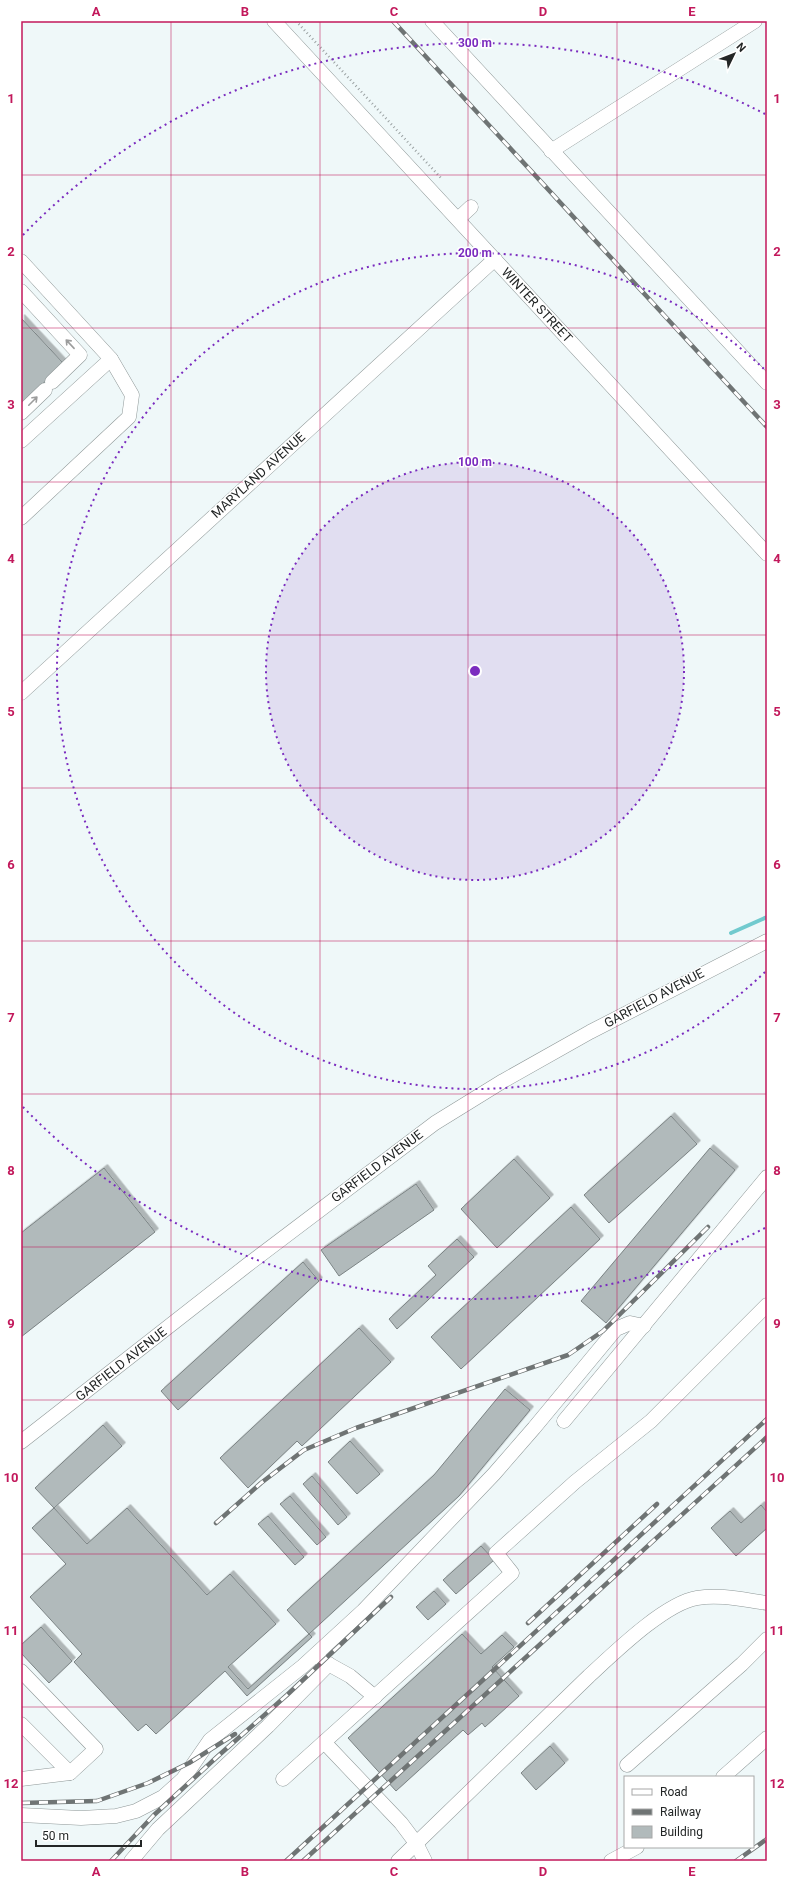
<svg xmlns="http://www.w3.org/2000/svg" width="788" height="1882" font-family="Roboto,sans-serif">
<defs>
<filter id="shadow"><feDropShadow dx="3.5" dy="-3.5" stdDeviation="0" flood-color="#0004"/></filter>
</defs>
<rect width="100%" height="100%" fill="#eff8f9"/>
<g fill="none" stroke-linecap="round" stroke-linejoin="round">
<polyline stroke="#71cace" stroke-width="4" points="731,933 767,917"/>
</g>
<g fill="#b1babb" stroke="#7c8485" filter="url(#shadow)">
<polygon points="21,318 64,364 21,404"/>
<polygon points="671,1116 697,1144 609,1223 584,1195"/>
<polygon points="710,1148 735,1170 606,1323 581,1301"/>
<polygon points="514,1159 550,1198 497,1248 461,1209"/>
<polygon points="104,1168 155,1232 21,1337 21,1233"/>
<polygon points="416,1184 434,1210 339,1276 321,1250"/>
<polygon points="571,1207 600,1239 461,1369 431,1337"/>
<polygon points="457,1239 474,1257 397,1329 389,1319 436,1275 428,1266"/>
<polygon points="303,1262 319,1281 178,1410 161,1391"/>
<polygon points="359,1328 391,1362 302,1446 297,1441 248,1488 220,1458"/>
<polygon points="505,1389 530,1410 459,1496 309,1634 287,1610 434,1475"/>
<polygon points="103,1425 122,1446 54,1508 35,1488"/>
<polygon points="350,1441 380,1474 357,1494 328,1462"/>
<polygon points="312,1476 347,1517 338,1525 303,1484"/>
<polygon points="290,1496 326,1537 317,1545 280,1504"/>
<polygon points="761,1505 767,1512 767,1528 736,1556 711,1528 730,1511 741,1523"/>
<polygon points="54,1508 87,1544 127,1508 207,1595 230,1574 276,1624 228,1667 248,1689 309,1634 312,1637 247,1696 225,1671 156,1734 146,1724 138,1731 74,1662 82,1654 30,1597 66,1564 32,1528"/>
<polygon points="268,1516 304,1557 295,1565 258,1524"/>
<polygon points="481,1546 494,1560 456,1594 443,1580"/>
<polygon points="434,1591 446,1604 428,1620 416,1607"/>
<polygon points="41,1627 72,1661 49,1683 21,1653 21,1645"/>
<polygon points="462,1634 481,1654 502,1635 514,1647 492,1667 519,1696 485,1727 482,1723 468,1735 463,1730 396,1791 348,1738"/>
<polygon points="550,1746 565,1763 536,1790 521,1773"/>
</g>
<g fill="none" stroke-linecap="round" stroke-linejoin="round">
<defs>
<g id="minor">
<polyline points="274,21 767,554"/>
<polyline points="432,21 767,383"/>
<polyline points="551,151 755,21"/>
<polyline points="458,219 471,207"/>
<polyline points="21,261 111,359 21,441"/>
<polyline points="21,291 80,355 52,382"/>
<polyline points="21,413 45,390"/>
<polyline points="21,518 129,417 132,395 111,359"/>
<polyline points="21,693 495,259"/>
<polyline points="564,1421 767,1177"/>
<polyline points="21,1442 246,1266 435,1123 503,1081 590,1032 767,941"/>
<polyline points="321,1660 350,1676 375,1697"/>
<polyline points="21,1671 96,1749 70,1773 21,1724"/>
<polyline points="324,1742 401,1823 416,1843 425,1861"/>
<polyline points="627,1765 742,1664 767,1639"/>
<polyline points="723,1777 767,1738"/>
<polyline points="21,1779 70,1773"/>
<polyline points="283,1779 512,1573 496,1553 575,1482 651,1421 767,1305"/>
<polyline points="21,1815 81,1818 116,1816 136,1811 163,1797 183,1779 210,1740 303,1666 363,1611 494,1474 534,1428 616,1329 630,1323 644,1326"/>
<polyline points="131,1861 158,1829 268,1726 329,1664"/>
<path d="M398 1861 589 1676C614 1653 665 1603 697 1598 720 1594 744 1600 767 1603"/>
<polyline points="611,1861 637,1847"/>
</g>
</defs>
<use href="#minor" stroke="#8f9898" stroke-width="15"/>
<polyline stroke="#9aa1a2" stroke-width="2.5" stroke-dasharray="1 3" stroke-linecap="butt" points="296,21 441,178"/>
<use href="#minor" stroke="#fff" stroke-width="14"/>
<defs>
<g id="rail">
<polyline points="393,21 767,427"/>
<polyline points="216,1523 261,1483 304,1450 356,1428 568,1355 603,1331 708,1227"/>
<polyline points="528,1623 657,1504"/>
<polyline points="21,1803 97,1801 148,1783 189,1763 235,1734"/>
<polyline points="111,1861 154,1815 218,1756 287,1695 391,1597"/>
<polyline points="286,1861 767,1419"/>
<polyline points="303,1861 767,1437"/>
<polyline points="736,1861 767,1839"/>
</g>
</defs>
<use href="#rail" stroke="#6f7474" stroke-width="4.5"/>
<use href="#rail" stroke="#fff" stroke-width="3" stroke-dasharray="9" stroke-linecap="butt"/>
</g>
<defs><path id="oneway-shaft" d="M-6 0H5M1.5-3L5.5 0L1.5 3" fill="none" stroke-width="1.6" stroke-linecap="round" stroke-linejoin="round"/></defs>
<g stroke="#9c9d9d">
<use href="#oneway-shaft" transform="translate(70 344) rotate(-133)"/>
<use href="#oneway-shaft" transform="translate(33 401) rotate(-45)"/>
</g>
<path fill="none" stroke="#c2185b" stroke-width="1" stroke-opacity="0.55" d="M171 21V1861M320 21V1861M468 21V1861M617 21V1861M21 175H767M21 328H767M21 482H767M21 635H767M21 788H767M21 941H767M21 1094H767M21 1247H767M21 1400H767M21 1554H767M21 1707H767"/>
<circle cx="475" cy="671" r="209" fill="#7b2cbf" fill-opacity=".12"/>
<g fill="none" stroke="#7b2cbf" stroke-width="2" stroke-dasharray="2 4">
<circle cx="475" cy="671" r="209"/>
<path d="M765 972A418 418 0 1 1 765 370"/>
<path d="M765 1228A628 628 0 0 1 23 1107M23 235A628 628 0 0 1 765 114"/>
</g>
<g text-anchor="middle" dominant-baseline="central" stroke-width="3" stroke-linejoin="round" paint-order="stroke">
<g font-size="13" fill="#232626" stroke="#fff">
<text transform="translate(537 305) rotate(47)">WINTER STREET</text>
<text transform="translate(258 475) rotate(-42)">MARYLAND AVENUE</text>
<text transform="translate(654 998) rotate(-28)">GARFIELD AVENUE</text>
<text transform="translate(377 1166) rotate(-37)">GARFIELD AVENUE</text>
<text transform="translate(121 1364) rotate(-38)">GARFIELD AVENUE</text>
</g>
</g>
<circle cx="475" cy="671" r="6" fill="#7b2cbf" stroke="#fff" stroke-width="2"/>
<g font-size="12" text-anchor="middle" font-weight="bold" fill="#7b2cbf" stroke="#fff" stroke-width="3" stroke-linejoin="round" paint-order="stroke">
<text x="475" y="47">300 m</text>
<text x="475" y="257">200 m</text>
<text x="475" y="466">100 m</text>
</g>
<rect width="788" height="1882" fill="none" stroke="#ffffff" stroke-width="44"/>
<rect x="624" y="1776" width="130" height="72" fill="#ffffff" stroke="#a7a8a8"/>
<rect x="632" y="1789" width="20" height="6" fill="#ffffff" stroke="#a7a8a8"/>
<text x="660" y="1796" font-size="12" fill="#232626">Road</text>
<rect x="632" y="1809" width="20" height="6" fill="#6f7474" stroke="#a7a8a8"/>
<text x="660" y="1816" font-size="12" fill="#232626">Railway</text>
<rect x="632" y="1826" width="20" height="12" fill="#b1babb" stroke="#a7a8a8"/>
<text x="660" y="1836" font-size="12" fill="#232626">Building</text>
<g transform="translate(734 54) rotate(47)" stroke="#ffffff" stroke-width="3" paint-order="stroke">
<path d="M0-3L7 15L0 10L-7 15Z" fill="#232626"/>
<text y="-6" font-size="11" font-weight="bold" text-anchor="middle" fill="#232626">N</text>
</g>
<path d="M36 1840v6h105v-6" fill="none" stroke="#232626" stroke-width="2"/>
<text x="42" y="1840" font-size="12" fill="#232626" stroke="#ffffff" stroke-width="3" paint-order="stroke">50 m</text>
<rect x="22" y="22" width="744" height="1838" fill="none" stroke="#c2185b" stroke-width="1.5"/>
<g font-size="13" text-anchor="middle" font-weight="bold" fill="#c2185b">
<text x="96" y="16">A</text>
<text x="245" y="16">B</text>
<text x="394" y="16">C</text>
<text x="543" y="16">D</text>
<text x="692" y="16">E</text>
<text x="11" y="103">1</text>
<text x="777" y="103">1</text>
<text x="11" y="256">2</text>
<text x="777" y="256">2</text>
<text x="11" y="409">3</text>
<text x="777" y="409">3</text>
<text x="11" y="563">4</text>
<text x="777" y="563">4</text>
<text x="11" y="716">5</text>
<text x="777" y="716">5</text>
<text x="11" y="869">6</text>
<text x="777" y="869">6</text>
<text x="11" y="1022">7</text>
<text x="777" y="1022">7</text>
<text x="11" y="1175">8</text>
<text x="777" y="1175">8</text>
<text x="11" y="1328">9</text>
<text x="777" y="1328">9</text>
<text x="11" y="1482">10</text>
<text x="777" y="1482">10</text>
<text x="11" y="1635">11</text>
<text x="777" y="1635">11</text>
<text x="11" y="1788">12</text>
<text x="777" y="1788">12</text>
<text x="96" y="1876">A</text>
<text x="245" y="1876">B</text>
<text x="394" y="1876">C</text>
<text x="543" y="1876">D</text>
<text x="692" y="1876">E</text>
</g>
</svg>
